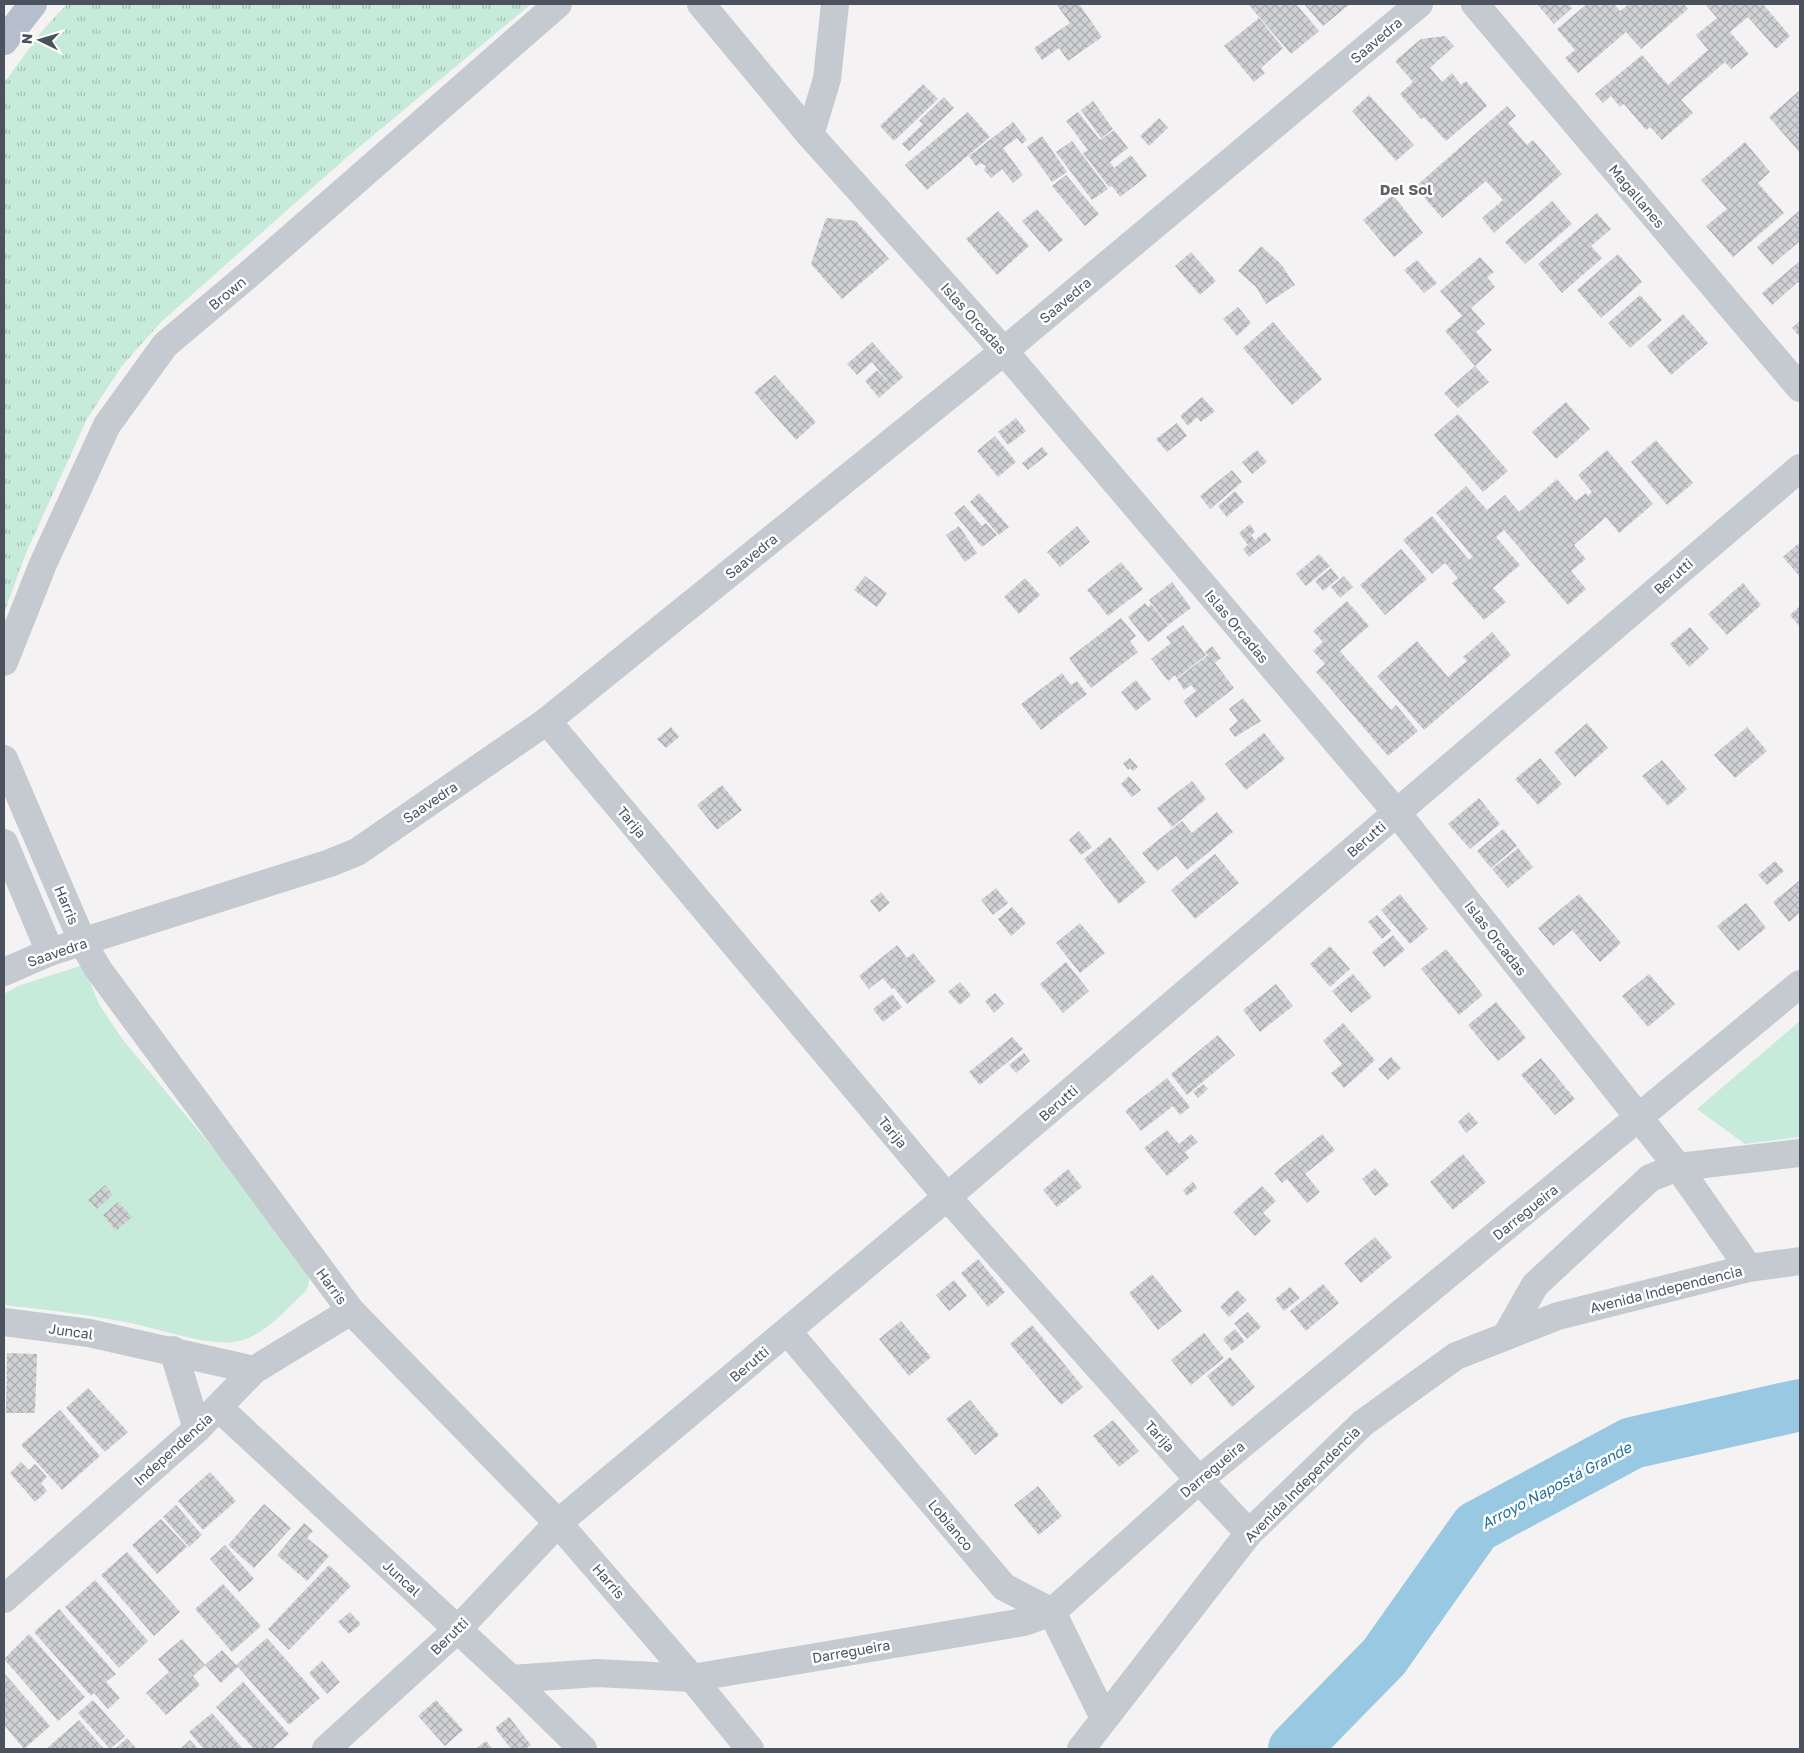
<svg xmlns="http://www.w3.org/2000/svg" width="1804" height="1753" font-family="'Golos Text',sans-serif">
<defs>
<pattern id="grass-tufts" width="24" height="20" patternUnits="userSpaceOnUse" patternTransform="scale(1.25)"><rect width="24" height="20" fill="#c7ebda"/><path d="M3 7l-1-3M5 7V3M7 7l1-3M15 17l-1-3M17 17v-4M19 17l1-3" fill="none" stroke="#a4c1b4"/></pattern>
<pattern id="building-cross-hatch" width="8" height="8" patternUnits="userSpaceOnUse" patternTransform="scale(1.25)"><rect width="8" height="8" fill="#d0d1d5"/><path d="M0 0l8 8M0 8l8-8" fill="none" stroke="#abacb0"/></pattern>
</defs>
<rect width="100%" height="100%" fill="#f4f2f2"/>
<polygon fill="url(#grass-tufts)" points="67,4 531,4 346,158 222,268 161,322 121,367 87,419 26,553 4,613 4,83 42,31"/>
<g fill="#c7ebda">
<path d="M83 965 99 1004 123 1040 306 1260C310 1272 311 1279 306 1291 287 1308 268 1332 243 1340 216 1349 163 1330 135 1324 92 1315 48 1310 4 1305V994L18 986Z"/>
<polygon points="1800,1021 1800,1137 1745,1144 1697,1109"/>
</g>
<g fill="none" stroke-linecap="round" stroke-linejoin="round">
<polyline stroke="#99c8e3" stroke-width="52" points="1294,1749 1384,1657 1476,1527 1632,1443 1800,1405"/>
</g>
<g fill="url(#building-cross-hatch)">
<polygon points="1056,4 1079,4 1102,37 1068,61 1059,48 1042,60 1034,48 1070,23"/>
<polygon points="1248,4 1296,4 1319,31 1291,54"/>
<polygon points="1304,4 1350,4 1323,26"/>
<polygon points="1537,4 1568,4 1572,8 1554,24"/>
<polygon points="1587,4 1614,4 1620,11 1629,4 1684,4 1688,9 1641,49 1626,32 1578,73 1565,58 1575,50 1557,29"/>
<polygon points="1705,4 1763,4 1790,36 1776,49 1748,17 1730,32 1749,54 1731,69 1725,62 1681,100 1693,113 1662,140 1650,127 1646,130 1624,104 1620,107 1611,96 1603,103 1595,94 1642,55 1668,85 1708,50 1696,35 1717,18"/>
<polygon points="1259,18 1283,48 1261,68 1265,73 1254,82 1224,46"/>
<polygon points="1445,36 1454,46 1430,68 1442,82 1452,73 1461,85 1466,81 1487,106 1446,141 1424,117 1421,119 1400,94 1413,82 1395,61 1421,39"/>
<polygon points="923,84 938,99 894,141 880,126"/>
<polygon points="1800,90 1800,153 1769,117"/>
<polygon points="1369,95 1414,145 1396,161 1352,111"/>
<polygon points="944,97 954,108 909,151 902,144 923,124 919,121"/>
<polygon points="1093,101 1113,129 1101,138 1081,110"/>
<polygon points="1507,106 1516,116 1508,123 1527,145 1533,140 1562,174 1494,233 1482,218 1503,200 1486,181 1442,218 1415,187"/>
<polygon points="968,112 990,137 927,190 905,165"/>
<polygon points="1078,112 1100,140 1114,130 1128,148 1110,162 1114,168 1131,155 1147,176 1120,197 1112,186 1109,187 1083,153 1088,150 1066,121"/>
<polygon points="1159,118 1168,128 1149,146 1140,136"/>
<polygon points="1013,122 1027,140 1022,144 1017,138 1003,148 1023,175 1013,183 1002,169 991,178 984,170 986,166 981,163 976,166 969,156"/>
<polygon points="1042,136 1067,172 1052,182 1027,147"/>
<polygon points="1072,141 1108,189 1092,200 1056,152"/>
<polygon points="1745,142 1770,172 1758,183 1784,213 1733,257 1706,226 1727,209 1701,180"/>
<polygon points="1066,175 1099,214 1085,226 1052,186"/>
<polygon points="1393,195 1423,233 1394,257 1363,220"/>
<polygon points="1552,201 1572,224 1525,264 1505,242"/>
<polygon points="1037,209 1063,240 1049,252 1022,221"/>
<polygon points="1800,210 1800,241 1772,265 1757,247"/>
<polygon points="998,211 1029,246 997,275 966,239"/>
<polygon points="1597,213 1611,229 1591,246 1602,258 1562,293 1538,264"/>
<polygon points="826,218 856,221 889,259 842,299 811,264"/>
<polygon points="1261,246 1281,264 1295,285 1266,304 1256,287 1238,271"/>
<polygon points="1191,252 1216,281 1200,295 1175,266"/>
<polygon points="1618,254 1642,282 1601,318 1577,290"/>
<polygon points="1480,257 1494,272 1487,277 1495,287 1471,308 1485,324 1476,332 1492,350 1475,366 1445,331 1462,316 1440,291"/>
<polygon points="1417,260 1437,283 1424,293 1404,270"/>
<polygon points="1800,261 1800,284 1798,282 1772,305 1762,293"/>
<polygon points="1640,295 1662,320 1630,348 1608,323"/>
<polygon points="1238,307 1251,323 1237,336 1223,319"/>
<polygon points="1683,314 1708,343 1671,375 1647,346"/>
<polygon points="1800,321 1800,337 1792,328"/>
<polygon points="1273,322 1322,379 1292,405 1243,348"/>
<polygon points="872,342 903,377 879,398 865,381 877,370 890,384 872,362 857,375 847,364"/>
<polygon points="1475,366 1489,382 1458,408 1444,393"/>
<polygon points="775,375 816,422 796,440 754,392"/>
<polygon points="1202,397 1215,411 1201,422 1197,417 1188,426 1180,416"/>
<polygon points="1566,402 1590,429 1556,459 1532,432"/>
<polygon points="1458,414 1508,471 1483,492 1434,435"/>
<polygon points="1016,418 1026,431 1008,445 998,432"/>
<polygon points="1177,423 1187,436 1167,452 1156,439"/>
<polygon points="995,436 1016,462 998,477 977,451"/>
<polygon points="1656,440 1693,483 1667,505 1631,462"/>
<polygon points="1042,447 1048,454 1028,470 1022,463"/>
<polygon points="1257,450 1267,462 1252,474 1242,462"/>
<polygon points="1607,450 1653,504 1619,533 1606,517 1574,545 1586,559 1571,571 1586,589 1568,605 1504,530 1496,537 1520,565 1493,588 1506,602 1484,620 1452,583 1458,578 1445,563 1432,574 1403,540 1432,516 1469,560 1473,557 1436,513 1466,486 1487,510 1505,495 1519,512 1557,479 1576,501 1586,493 1588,496 1592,492 1578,475"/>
<polygon points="1232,470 1242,482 1210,509 1200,496"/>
<polygon points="1235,491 1244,502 1227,517 1218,506"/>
<polygon points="979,493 1009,527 999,535 970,502"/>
<polygon points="964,505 982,526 986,523 997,535 982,547 954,513"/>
<polygon points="1250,524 1255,532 1251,535 1255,540 1265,532 1271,540 1249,557 1243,549 1248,545 1239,533"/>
<polygon points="959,526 977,553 965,562 946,535"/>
<polygon points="1077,526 1090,542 1060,567 1047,552"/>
<polygon points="1800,542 1800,577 1783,557"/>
<polygon points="1401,549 1427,579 1385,615 1360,585"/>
<polygon points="1319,554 1330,566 1306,586 1296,574"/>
<polygon points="1121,562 1143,589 1108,616 1087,590"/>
<polygon points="1331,568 1339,578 1323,591 1315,581"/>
<polygon points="865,576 887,593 877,607 854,590"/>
<polygon points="1344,576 1353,587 1340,598 1331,587"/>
<polygon points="1025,578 1040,595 1019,614 1004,597"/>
<polygon points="1172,582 1191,608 1168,625 1149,600"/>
<polygon points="1743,583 1761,605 1727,635 1708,614"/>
<polygon points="1347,601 1369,626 1340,651 1391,710 1396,705 1418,731 1388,756 1316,672 1325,664 1313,651 1323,642 1313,631"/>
<polygon points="1145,603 1148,607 1151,604 1168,626 1148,642 1128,617"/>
<polygon points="1800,606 1800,627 1790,615"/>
<polygon points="1121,618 1136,636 1130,641 1138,652 1091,688 1069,658"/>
<polygon points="1183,625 1206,655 1177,678 1175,675 1168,681 1151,659 1171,643 1166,637"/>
<polygon points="1690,627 1709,649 1689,667 1670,644"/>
<polygon points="1492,632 1511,655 1424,730 1377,676 1417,641 1448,677 1467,661 1463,657"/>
<polygon points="1212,646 1221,658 1215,663 1234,688 1196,718 1183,701 1196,691 1191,685 1184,690 1177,679 1208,655 1205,652"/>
<polygon points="1062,673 1071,685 1077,681 1087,694 1041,730 1021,704"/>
<polygon points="1136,680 1151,699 1136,711 1121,692"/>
<polygon points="1243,698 1261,721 1235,737 1229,729 1238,721 1229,709"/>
<polygon points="1587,723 1608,748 1575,777 1554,752"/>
<polygon points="671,727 679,737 666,748 657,739"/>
<polygon points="1747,727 1767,751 1735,778 1714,755"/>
<polygon points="1264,733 1285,759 1246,790 1225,764"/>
<polygon points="1130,758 1138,767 1133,771 1130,768 1128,770 1123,763"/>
<polygon points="1540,758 1562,784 1538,805 1515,779"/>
<polygon points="1662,760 1687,789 1668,806 1642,776"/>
<polygon points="1129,776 1141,790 1132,797 1121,784"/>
<polygon points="1192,781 1206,799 1172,827 1157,808"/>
<polygon points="722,785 742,810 717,830 697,805"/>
<polygon points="1479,798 1500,824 1470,849 1448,824"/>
<polygon points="1217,812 1233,832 1187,870 1176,856 1157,871 1142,853 1182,821 1192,833"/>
<polygon points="1503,829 1517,846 1491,868 1477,851"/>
<polygon points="1079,831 1092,847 1081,855 1069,840"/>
<polygon points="1110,837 1146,882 1119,904 1084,859"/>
<polygon points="1518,848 1533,867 1508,888 1492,869"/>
<polygon points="1215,854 1239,883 1195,919 1171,890"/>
<polygon points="1775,861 1784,871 1767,885 1758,875"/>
<polygon points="1800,880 1800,912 1789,922 1773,902"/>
<polygon points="996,888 1008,903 993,915 981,900"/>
<polygon points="881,892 890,903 879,912 870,901"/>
<polygon points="1400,894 1428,929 1410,944 1381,910"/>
<polygon points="1579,894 1621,943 1600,962 1572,930 1553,946 1538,928"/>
<polygon points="1746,903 1766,928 1738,951 1717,926"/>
<polygon points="1012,907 1026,923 1011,936 998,919"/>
<polygon points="1377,915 1391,931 1382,939 1368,922"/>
<polygon points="1080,923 1105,953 1080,973 1056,943"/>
<polygon points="1393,935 1405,950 1384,967 1372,952"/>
<polygon points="897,945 907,958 913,953 936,981 907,1004 894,988 908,975 892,989 883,978 869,989 859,976"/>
<polygon points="1330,946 1350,969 1330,987 1310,964"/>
<polygon points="1446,949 1483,995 1459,1015 1421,969"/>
<polygon points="1066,962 1089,991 1063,1013 1040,984"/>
<polygon points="1353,974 1372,997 1351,1013 1332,991"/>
<polygon points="1649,974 1675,1004 1648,1027 1622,996"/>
<polygon points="960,982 971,995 960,1005 948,992"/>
<polygon points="1276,984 1293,1006 1260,1032 1243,1010"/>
<polygon points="995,993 1004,1004 994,1013 985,1001"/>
<polygon points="892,994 902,1007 883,1022 873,1009"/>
<polygon points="1496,1002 1526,1038 1498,1061 1468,1025"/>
<polygon points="1343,1023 1375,1060 1344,1088 1331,1073 1342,1064 1323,1041"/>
<polygon points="1218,1035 1235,1055 1187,1095 1171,1074"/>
<polygon points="1012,1037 1023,1049 980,1085 969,1072"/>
<polygon points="1024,1053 1030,1061 1016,1073 1009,1065"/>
<polygon points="1391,1057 1401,1068 1388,1080 1378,1069"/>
<polygon points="1541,1058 1575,1099 1555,1115 1521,1075"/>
<polygon points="1167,1078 1190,1107 1180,1115 1173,1106 1141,1131 1125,1111"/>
<polygon points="1203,1084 1208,1089 1198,1098 1193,1092"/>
<polygon points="1469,1112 1478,1123 1466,1133 1458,1122"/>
<polygon points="1167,1130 1179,1144 1191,1134 1198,1142 1185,1152 1189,1158 1167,1176 1144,1148"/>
<polygon points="1322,1134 1335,1150 1305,1174 1320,1192 1307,1203 1287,1179 1282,1183 1274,1173"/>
<polygon points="1463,1154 1486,1182 1453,1210 1430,1182"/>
<polygon points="1375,1168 1389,1185 1375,1196 1362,1179"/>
<polygon points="1068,1169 1082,1187 1057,1207 1043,1190"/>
<polygon points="1193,1182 1197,1188 1187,1196 1183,1190"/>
<polygon points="105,1185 113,1195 97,1209 88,1200"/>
<polygon points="1262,1186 1276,1201 1263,1213 1271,1221 1255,1236 1233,1212"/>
<polygon points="118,1202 132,1217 116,1231 103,1215"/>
<polygon points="1375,1237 1392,1257 1361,1283 1344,1263"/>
<polygon points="978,1259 1005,1292 988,1307 961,1273"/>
<polygon points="1152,1274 1182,1311 1158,1330 1129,1293"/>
<polygon points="954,1280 967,1296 949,1311 936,1295"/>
<polygon points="1323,1284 1339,1303 1306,1331 1290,1311"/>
<polygon points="1290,1287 1300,1298 1284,1311 1275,1299"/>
<polygon points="1237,1290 1247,1300 1229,1317 1220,1307"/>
<polygon points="1248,1312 1261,1327 1247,1339 1234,1323"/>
<polygon points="901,1321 931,1357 909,1376 879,1339"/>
<polygon points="1032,1325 1083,1387 1061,1405 1010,1344"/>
<polygon points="1235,1329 1245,1341 1232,1351 1223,1339"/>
<polygon points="1204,1333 1224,1358 1191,1385 1171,1360"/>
<polygon points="7,1353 37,1354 35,1413 6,1413"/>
<polygon points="1230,1357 1255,1387 1232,1407 1207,1376"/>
<polygon points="88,1388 128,1432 105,1452 66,1408"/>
<polygon points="970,1400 999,1435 975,1455 946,1419"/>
<polygon points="60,1410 100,1456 62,1490 21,1445"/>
<polygon points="1113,1420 1139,1451 1119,1467 1093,1436"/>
<polygon points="21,1462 29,1470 35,1464 47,1477 41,1483 47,1491 35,1502 10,1473"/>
<polygon points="210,1472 236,1501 203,1530 178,1501"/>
<polygon points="1038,1486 1062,1516 1039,1535 1014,1505"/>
<polygon points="264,1504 291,1528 254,1568 228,1545"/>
<polygon points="176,1505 202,1535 189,1547 163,1517"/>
<polygon points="161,1519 187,1547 157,1574 132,1545"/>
<polygon points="304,1523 313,1531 307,1538 329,1556 307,1581 277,1555"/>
<polygon points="225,1545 254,1579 239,1592 210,1559"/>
<polygon points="127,1552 180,1612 154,1636 101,1575"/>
<polygon points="329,1565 351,1586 289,1650 268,1629"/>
<polygon points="95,1580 148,1641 119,1668 65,1607"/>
<polygon points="223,1584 261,1626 232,1652 195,1609"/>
<polygon points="59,1609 116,1674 106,1682 120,1698 108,1709 94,1693 91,1696 34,1632"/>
<polygon points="350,1612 361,1624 349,1634 338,1622"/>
<polygon points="29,1634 85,1697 58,1721 4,1659"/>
<polygon points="267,1638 320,1698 289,1725 238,1667 221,1683 205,1665 222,1650 236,1665"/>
<polygon points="182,1639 205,1665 193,1676 200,1685 166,1715 146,1693 169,1672 158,1659"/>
<polygon points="322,1661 340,1682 327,1694 309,1673"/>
<polygon points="4,1673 50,1726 24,1749 4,1725"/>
<polygon points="243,1682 289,1734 272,1749 254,1749 216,1707"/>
<polygon points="93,1700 125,1736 110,1749 78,1713"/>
<polygon points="436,1700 463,1730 445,1746 418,1716"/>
<polygon points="212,1713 243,1749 204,1749 189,1732"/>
<polygon points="509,1717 531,1745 525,1749 511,1749 495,1728"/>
<polygon points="79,1720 104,1749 46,1749"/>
<polygon points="127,1738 137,1749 113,1749 117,1747"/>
<polygon points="190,1740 198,1749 180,1749"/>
<polygon points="486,1741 493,1749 475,1749"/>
</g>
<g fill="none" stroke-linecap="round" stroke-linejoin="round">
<g stroke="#c5cad1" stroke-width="28">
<polyline points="701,4 810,135 1004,351 1397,813 1678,1167 1749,1268"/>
<polyline points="1475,4 1800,388"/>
<polyline points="810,135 827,79 835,4"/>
<polyline points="4,662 43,564 107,425 165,345 248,275 558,4"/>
<polyline points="547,721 947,1197 1199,1480 1249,1533"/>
<polyline points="4,759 83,943 98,969 351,1311 558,1523 692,1678 750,1749"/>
<polyline points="4,843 50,952"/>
<polyline points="4,972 50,952 330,863 357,852 547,721 1004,351 1419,4"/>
<polyline points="4,1322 89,1333 254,1370"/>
<polyline points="788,1332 1004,1587 1052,1612 1104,1718"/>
<polyline points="1506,1336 1535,1285 1650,1178 1678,1167 1800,1153"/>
<polyline points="173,1350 197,1429"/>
<polyline points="219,1408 511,1679 583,1749"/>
<polyline points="4,1599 197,1429 254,1370 351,1311"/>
<polyline points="511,1679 597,1673 692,1678 1024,1622 1052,1612 1199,1480 1800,984"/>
<polyline points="326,1749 458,1629 558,1523 947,1197 1800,468"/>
<polyline points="1081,1749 1249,1533 1363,1423 1456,1356 1558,1316 1749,1268 1800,1261"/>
</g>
<polyline stroke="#b5becd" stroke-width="28" points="4,41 33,4"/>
</g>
<g text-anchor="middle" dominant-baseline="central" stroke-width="5" stroke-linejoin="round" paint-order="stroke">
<g font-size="14" fill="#4c525d" stroke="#fff">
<text transform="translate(1376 40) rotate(-40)">Saavedra</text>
<text transform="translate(1637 196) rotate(50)">Magallanes</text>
<text transform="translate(227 293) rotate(-40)">Brown</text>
<text transform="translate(1065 300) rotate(-40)">Saavedra</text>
<text transform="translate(974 318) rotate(48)">Islas Orcadas</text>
<text transform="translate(751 556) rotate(-39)">Saavedra</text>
<text transform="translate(1673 576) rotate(-41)">Berutti</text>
<text transform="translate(1237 626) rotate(50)">Islas Orcadas</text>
<text transform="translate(430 802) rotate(-34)">Saavedra</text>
<text transform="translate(632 822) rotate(50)">Tarija</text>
<text transform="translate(1366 839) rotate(-41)">Berutti</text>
<text transform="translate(67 905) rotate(67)">Harris</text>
<text transform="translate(1496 938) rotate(52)">Islas Orcadas</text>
<text transform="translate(57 952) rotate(-19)">Saavedra</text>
<text transform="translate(1058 1103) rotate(-41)">Berutti</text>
<text transform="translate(893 1132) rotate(50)">Tarija</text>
<text transform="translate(1525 1212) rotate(-39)">Darregueira</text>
<text transform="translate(332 1286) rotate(54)">Harris</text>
<text transform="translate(1666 1289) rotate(-14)">Avenida Independencia</text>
<text transform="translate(71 1331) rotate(8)">Juncal</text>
<text transform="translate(749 1364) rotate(-40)">Berutti</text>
<text transform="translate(1160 1436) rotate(48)">Tarija</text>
<text transform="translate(173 1449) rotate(-42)">Independencia</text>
<text transform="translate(1212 1469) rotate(-40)">Darregueira</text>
<text transform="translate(1302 1484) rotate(-45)">Avenida Independencia</text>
<text transform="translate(951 1525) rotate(50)">Lobianco</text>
<text transform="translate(402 1578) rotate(43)">Juncal</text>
<text transform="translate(609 1581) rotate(49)">Harris</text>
<text transform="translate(449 1636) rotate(-44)">Berutti</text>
<text transform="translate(851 1651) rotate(-10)">Darregueira</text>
</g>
<g font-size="15" font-weight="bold" fill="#5f6166" stroke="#fff">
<text x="1406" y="189">Del Sol</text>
</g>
<g font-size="15" font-style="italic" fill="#1e709e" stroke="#fff">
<text transform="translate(1556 1485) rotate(-28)">Arroyo Napostá Grande</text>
</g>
</g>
<rect width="1804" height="1753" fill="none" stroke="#4c525d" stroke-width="10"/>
<g transform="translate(40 40) rotate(275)" stroke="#ffffff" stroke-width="4" paint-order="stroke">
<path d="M0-4L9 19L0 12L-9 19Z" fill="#4c525d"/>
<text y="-8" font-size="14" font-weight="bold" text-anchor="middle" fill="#4c525d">N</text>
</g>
</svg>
